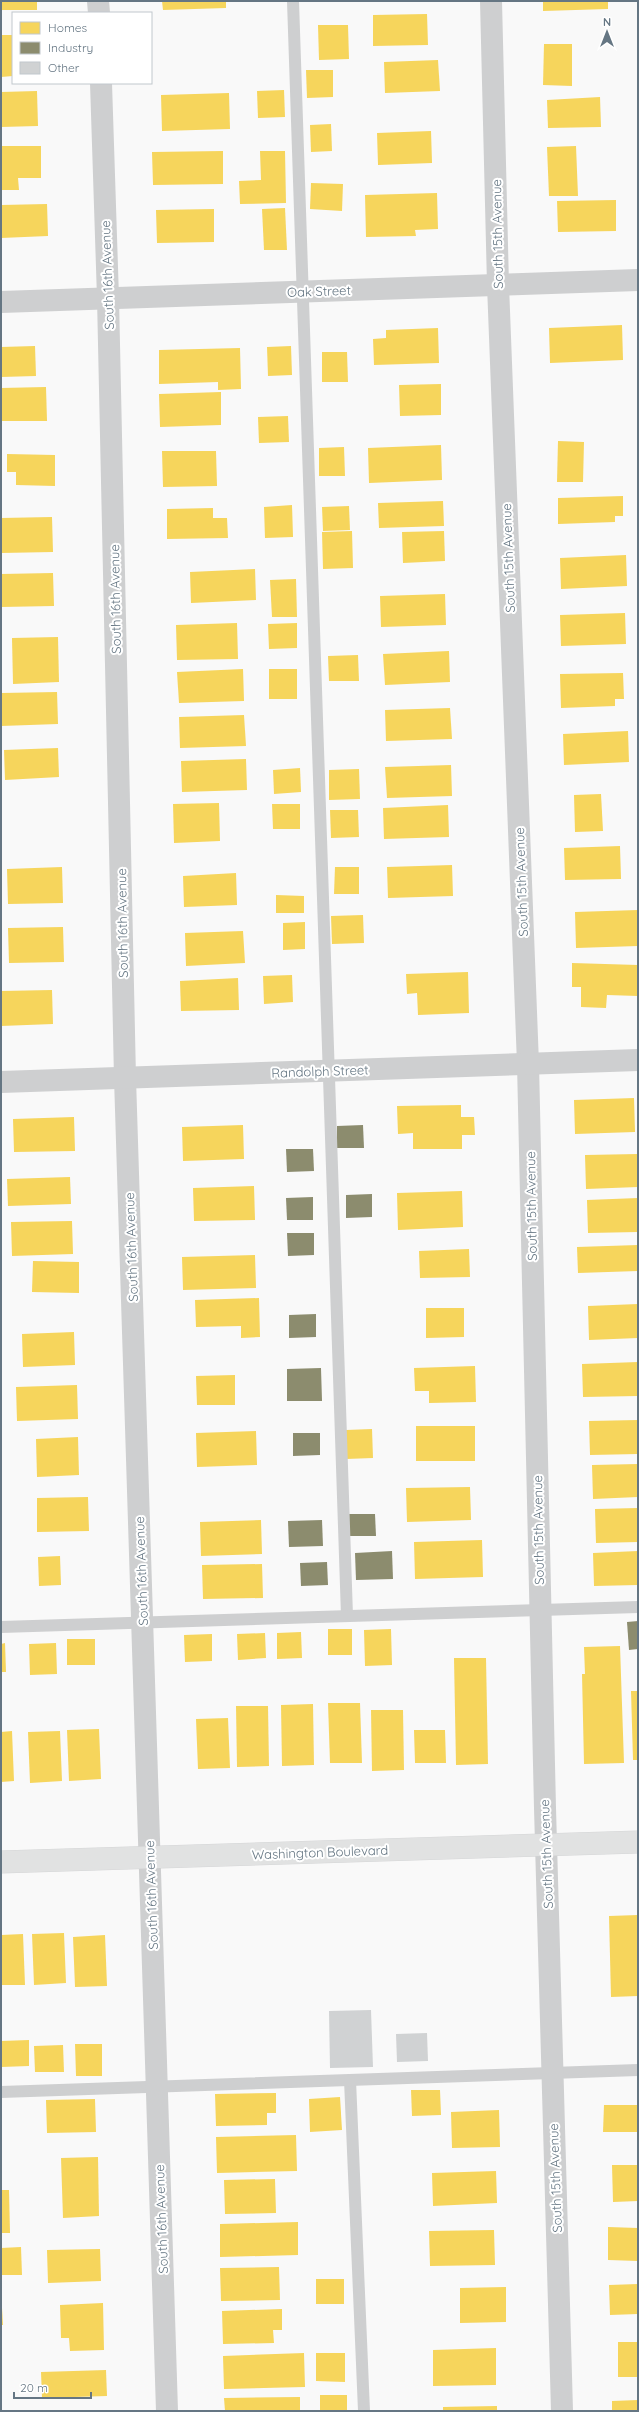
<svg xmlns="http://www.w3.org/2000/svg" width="639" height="2412" font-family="Quicksand,sans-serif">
<rect width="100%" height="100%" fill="#f9f9f9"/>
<g fill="#f6d55c">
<rect x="1" y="1" width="36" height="9"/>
<polygon points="162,1 226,1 226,8 163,10"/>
<polygon points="543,1 608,1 608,9 543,11"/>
<polygon points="427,14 428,45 373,46 373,15"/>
<polygon points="318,25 348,25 349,59 319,60"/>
<polygon points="1,35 13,35 13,76 1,77"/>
<polygon points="544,44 572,44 572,86 543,85"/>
<polygon points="438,60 440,91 385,93 384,62"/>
<polygon points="306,70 333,70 333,97 307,98"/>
<polygon points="284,90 285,117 258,118 257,91"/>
<polygon points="37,91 38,126 1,127 1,92"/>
<polygon points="229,93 230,129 162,131 161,95"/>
<polygon points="600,97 601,127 548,128 547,100"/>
<polygon points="331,124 332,151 311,152 310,125"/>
<polygon points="431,131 432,163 378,165 377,133"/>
<polygon points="1,146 41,146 41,178 18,178 19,190 1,190"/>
<polygon points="576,146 578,196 549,196 547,147"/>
<polygon points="223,151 223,184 153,185 152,152"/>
<polygon points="260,151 285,151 286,203 240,204 239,181 261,180"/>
<polygon points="311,183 343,184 342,211 310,209"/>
<polygon points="437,193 438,229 415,230 416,236 366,237 365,195"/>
<polygon points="616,200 616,231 558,232 557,201"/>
<polygon points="47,204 48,236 1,238 1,205"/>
<polygon points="285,208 287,250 264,250 262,209"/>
<polygon points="214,209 214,242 157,243 156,210"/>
<polygon points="622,325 623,360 550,363 549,328"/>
<polygon points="438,328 439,363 374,365 373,339 386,338 386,330"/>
<polygon points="35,346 36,376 1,377 1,347"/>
<polygon points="291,346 292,375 268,376 267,347"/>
<polygon points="240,348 241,389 218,390 218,382 159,384 159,350"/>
<polygon points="322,352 347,352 348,382 322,382"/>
<polygon points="441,384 441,415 400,416 399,385"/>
<polygon points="46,387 47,421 1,421 1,388"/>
<polygon points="221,392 221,425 160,427 159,394"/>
<polygon points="288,416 289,442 259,443 258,417"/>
<polygon points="558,441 584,442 583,482 557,482"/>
<polygon points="441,445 442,480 369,483 368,448"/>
<polygon points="344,447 345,476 319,476 319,448"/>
<polygon points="162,451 216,451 217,486 163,487"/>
<polygon points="7,454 55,455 55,486 16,485 16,472 7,472"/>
<polygon points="623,496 623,516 615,516 615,522 558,524 558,498"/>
<polygon points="443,501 444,526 379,528 378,503"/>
<polygon points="292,505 293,537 265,538 264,507"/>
<polygon points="349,506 350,530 323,531 322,507"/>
<polygon points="213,508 213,518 227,518 228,538 167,539 167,509"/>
<polygon points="52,517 53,552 1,553 1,518"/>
<polygon points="352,531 353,568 323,569 322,532"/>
<polygon points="444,531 445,561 403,563 402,532"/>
<polygon points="626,555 627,586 561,589 560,558"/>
<polygon points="255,569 256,600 191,603 190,572"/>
<polygon points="53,573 54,606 1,607 1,574"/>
<polygon points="296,579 297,617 272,617 270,580"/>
<polygon points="445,594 446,625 381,627 380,596"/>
<polygon points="625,613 626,644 561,646 560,615"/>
<polygon points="237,623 238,659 177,660 176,625"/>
<polygon points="297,623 297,648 269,649 268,624"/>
<polygon points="58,637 59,682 13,684 12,638"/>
<polygon points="449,651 450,682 385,685 383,654"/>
<polygon points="358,655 359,681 329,681 328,656"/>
<polygon points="243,669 244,701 179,703 177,672"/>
<rect x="269" y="669" width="28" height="30"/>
<polygon points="623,673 624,699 615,699 615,706 561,708 560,674"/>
<polygon points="57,692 58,724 1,726 1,693"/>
<polygon points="450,708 452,739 386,741 385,710"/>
<polygon points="244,715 246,746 180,748 179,717"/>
<polygon points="628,731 629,762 564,765 563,734"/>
<polygon points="58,748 59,777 5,780 4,750"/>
<polygon points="246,759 247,790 182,792 181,761"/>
<polygon points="451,765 452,796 387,798 385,767"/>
<polygon points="300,768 301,792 274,794 273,770"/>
<polygon points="359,769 360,799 329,800 329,770"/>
<polygon points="601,794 603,831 575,832 574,795"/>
<polygon points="219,803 220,841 174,843 173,804"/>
<polygon points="272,804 300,804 300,829 273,829"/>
<polygon points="448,805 449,837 384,839 383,808"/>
<polygon points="330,810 358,810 359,837 331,838"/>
<polygon points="620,846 621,879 565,880 564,848"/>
<polygon points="452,865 453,896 388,898 387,867"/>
<polygon points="62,867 63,903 8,904 7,869"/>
<polygon points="335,867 359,867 359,894 334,894"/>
<polygon points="236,873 237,905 184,907 183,876"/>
<polygon points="276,895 304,896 304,913 276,913"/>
<polygon points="638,910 638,946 576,948 575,912"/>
<polygon points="363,915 364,943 332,944 331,916"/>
<polygon points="305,922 305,949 283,950 283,923"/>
<polygon points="63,927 64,962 9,963 8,928"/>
<polygon points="243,931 245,963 186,966 185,933"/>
<polygon points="572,963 638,965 638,996 607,995 606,1008 581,1007 581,987 572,987"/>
<polygon points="468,972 469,1013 418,1015 417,993 407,994 406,974"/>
<polygon points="292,975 293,1002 264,1004 263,976"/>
<polygon points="238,978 239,1010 181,1011 180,981"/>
<polygon points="52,990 53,1024 1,1026 1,991"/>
<polygon points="634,1098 635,1132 575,1134 574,1100"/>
<polygon points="461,1105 461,1117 474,1117 475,1135 462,1135 462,1149 413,1149 413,1133 398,1134 397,1106"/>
<polygon points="74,1117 75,1151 14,1152 13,1119"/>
<polygon points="243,1125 244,1159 183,1161 182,1127"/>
<polygon points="638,1154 638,1187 586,1189 585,1155"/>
<polygon points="70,1177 71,1204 8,1206 7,1179"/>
<polygon points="254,1186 255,1220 194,1221 193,1188"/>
<polygon points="462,1191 463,1227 398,1230 397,1193"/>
<polygon points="638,1198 638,1232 588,1233 587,1200"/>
<polygon points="72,1221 73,1254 12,1256 11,1222"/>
<polygon points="638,1245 638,1271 578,1273 577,1247"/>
<polygon points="469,1249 470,1277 420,1278 419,1251"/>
<polygon points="255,1255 256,1288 183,1290 182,1257"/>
<polygon points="33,1261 79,1262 79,1293 32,1292"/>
<polygon points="259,1298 260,1337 241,1338 241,1326 196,1327 195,1300"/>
<polygon points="638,1304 638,1338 589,1340 588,1306"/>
<polygon points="426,1308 464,1308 464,1337 426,1338"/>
<polygon points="74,1332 75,1365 23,1367 22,1334"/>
<polygon points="638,1362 638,1396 583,1397 582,1364"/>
<polygon points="475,1366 476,1402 429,1403 429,1391 415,1391 414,1368"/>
<polygon points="235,1375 235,1405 197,1405 196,1376"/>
<polygon points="77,1385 78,1419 17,1421 16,1387"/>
<polygon points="638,1420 638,1454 590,1455 589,1421"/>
<rect x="416" y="1426" width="59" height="35"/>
<polygon points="372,1429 373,1458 346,1459 346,1430"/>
<polygon points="256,1431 257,1465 197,1467 196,1433"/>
<polygon points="78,1437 79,1475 37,1477 36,1439"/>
<polygon points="638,1464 638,1497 593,1499 592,1465"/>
<polygon points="470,1487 471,1520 407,1522 406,1488"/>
<polygon points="88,1497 89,1531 37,1532 37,1498"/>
<polygon points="638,1508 638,1542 596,1543 595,1509"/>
<polygon points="261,1520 262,1554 201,1556 200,1522"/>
<polygon points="482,1540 483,1577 415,1579 414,1542"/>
<polygon points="638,1551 638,1585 594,1586 593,1553"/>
<polygon points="60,1556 61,1585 39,1586 38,1557"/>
<polygon points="262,1564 263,1598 203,1599 202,1565"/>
<rect x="328" y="1629" width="24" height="26"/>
<polygon points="391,1629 392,1665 365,1666 364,1630"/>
<polygon points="301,1632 302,1658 277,1659 277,1633"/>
<polygon points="265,1633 266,1658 238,1660 237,1634"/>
<polygon points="212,1634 212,1661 185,1662 184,1635"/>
<rect x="67" y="1639" width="28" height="26"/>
<polygon points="5,1643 6,1672 1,1672 1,1644"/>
<polygon points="56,1643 57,1674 30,1675 29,1644"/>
<polygon points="620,1646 624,1763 584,1764 582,1674 585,1674 584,1647"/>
<polygon points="454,1658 486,1658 488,1764 456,1765"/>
<polygon points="631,1691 638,1691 638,1760 633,1760"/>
<polygon points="328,1703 360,1703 362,1763 330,1763"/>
<polygon points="313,1704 314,1765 282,1766 281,1705"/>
<polygon points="236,1706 268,1706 269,1766 237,1767"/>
<polygon points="371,1710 403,1710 404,1770 372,1771"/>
<polygon points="228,1718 230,1768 198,1769 196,1719"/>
<polygon points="99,1729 101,1779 69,1781 67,1730"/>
<polygon points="414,1730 445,1730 446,1763 415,1763"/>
<polygon points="12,1731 14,1781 1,1782 1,1732"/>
<polygon points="60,1731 62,1781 30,1783 28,1732"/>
<polygon points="638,1915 638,1996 611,1997 609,1916"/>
<polygon points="64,1933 66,1983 34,1985 32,1934"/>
<polygon points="23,1934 25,1985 1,1985 1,1935"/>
<polygon points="105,1935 107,1986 75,1987 73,1937"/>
<polygon points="29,2040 29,2066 1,2067 1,2041"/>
<polygon points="75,2044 102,2044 102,2076 76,2076"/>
<polygon points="63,2045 64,2072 35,2072 34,2046"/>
<polygon points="411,2090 440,2090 441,2115 412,2116"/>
<polygon points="276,2093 276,2113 267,2113 267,2125 216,2126 215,2094"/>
<polygon points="340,2097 342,2130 310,2132 309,2099"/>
<polygon points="95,2099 96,2132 47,2133 46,2100"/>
<polygon points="604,2105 638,2105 638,2132 603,2132"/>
<polygon points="499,2110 500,2147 452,2148 451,2112"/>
<polygon points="296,2135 297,2171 217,2173 216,2137"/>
<polygon points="98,2157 99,2216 63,2218 61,2158"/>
<polygon points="612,2165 638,2165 638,2201 613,2202"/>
<polygon points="496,2171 497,2203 433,2206 432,2173"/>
<polygon points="275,2179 276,2213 225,2214 224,2180"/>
<polygon points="1,2190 9,2190 10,2233 1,2233"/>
<polygon points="298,2222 298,2255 220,2257 220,2224"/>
<polygon points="608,2227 638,2228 638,2261 608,2260"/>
<polygon points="494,2230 495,2265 430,2266 429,2231"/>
<polygon points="21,2247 22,2275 1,2275 1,2248"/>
<polygon points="100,2249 101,2281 48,2283 47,2250"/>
<polygon points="279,2267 280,2300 221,2301 220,2268"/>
<rect x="316" y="2279" width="28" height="25"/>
<polygon points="638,2284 638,2314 610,2315 609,2285"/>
<polygon points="506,2287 506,2322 460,2323 460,2288"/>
<polygon points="103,2303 104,2350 70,2351 69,2338 61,2338 60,2305"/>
<polygon points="1,2308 2,2308 3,2325 1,2325"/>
<polygon points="282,2309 282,2330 273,2330 274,2343 223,2344 222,2311"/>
<rect x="618" y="2342" width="20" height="35"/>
<polygon points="496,2348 496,2385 433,2386 433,2350"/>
<polygon points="304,2353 305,2387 224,2389 223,2356"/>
<polygon points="316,2353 345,2353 345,2382 316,2381"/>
<polygon points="106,2370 107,2396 42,2398 41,2372"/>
<rect x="320" y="2395" width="27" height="16"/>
<polygon points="300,2397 300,2411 225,2411 224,2398"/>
<polygon points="638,2400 638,2411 612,2411 612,2401"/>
<polygon points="497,2406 497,2411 443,2411 443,2407"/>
</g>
<g fill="#8c8c6e">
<polygon points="363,1125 364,1148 337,1148 337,1126"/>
<polygon points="286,1149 313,1149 314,1171 287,1172"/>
<polygon points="372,1194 372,1217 346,1218 346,1195"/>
<polygon points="313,1197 313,1220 287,1220 286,1198"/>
<polygon points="287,1233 314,1233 314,1255 288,1256"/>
<polygon points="316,1314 316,1337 289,1338 289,1315"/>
<polygon points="321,1368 322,1401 287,1401 287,1369"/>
<polygon points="293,1433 320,1433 320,1455 293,1456"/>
<polygon points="349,1514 375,1514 376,1536 349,1536"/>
<polygon points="322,1520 323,1546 289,1547 288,1521"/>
<polygon points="392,1551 393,1579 356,1580 355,1553"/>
<polygon points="327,1562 328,1585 301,1586 300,1563"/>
<polygon points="638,1621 638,1649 629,1650 627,1622"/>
</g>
<g fill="#d0d2d3">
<polygon points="371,2010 373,2067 330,2068 329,2011"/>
<polygon points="427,2033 428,2061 397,2062 396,2034"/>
</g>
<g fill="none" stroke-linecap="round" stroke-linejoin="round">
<defs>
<polyline id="secondary" points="1,1862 638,1842"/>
</defs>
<use href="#secondary" stroke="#d5d6d7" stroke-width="23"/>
<g stroke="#cecfd0" stroke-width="12">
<polyline points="293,1 347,1616"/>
<polyline points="1,1627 638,1607"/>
<polyline points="350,2080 364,2411"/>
<polyline points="1,2092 638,2070"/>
</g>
<g stroke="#cecfd0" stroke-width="22">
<polyline points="98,1 99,13"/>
<polyline points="491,1 498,285 528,1064 545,1808 562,2411"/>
<polyline points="101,83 108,298 125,1078 167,2411"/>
<polyline points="1,302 638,280"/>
<polyline points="1,1082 638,1060"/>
</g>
<use href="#secondary" stroke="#e1e2e2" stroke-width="22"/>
</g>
<g text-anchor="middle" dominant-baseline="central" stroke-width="4" stroke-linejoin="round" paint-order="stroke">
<g font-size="13" fill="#657683" stroke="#fff">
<text transform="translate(497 234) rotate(-91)">South 15th Avenue</text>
<text transform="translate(107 275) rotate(-92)">South 16th Avenue</text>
<text transform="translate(319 291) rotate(-2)">Oak Street</text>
<text transform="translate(508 558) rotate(-92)">South 15th Avenue</text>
<text transform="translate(115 599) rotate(-91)">South 16th Avenue</text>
<text transform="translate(521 882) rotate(-92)">South 15th Avenue</text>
<text transform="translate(122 923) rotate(-91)">South 16th Avenue</text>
<text transform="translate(320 1071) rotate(-2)">Randolph Street</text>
<text transform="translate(531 1206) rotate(-91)">South 15th Avenue</text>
<text transform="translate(131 1247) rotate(-92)">South 16th Avenue</text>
<text transform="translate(538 1530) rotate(-91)">South 15th Avenue</text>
<text transform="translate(141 1571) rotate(-92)">South 16th Avenue</text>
<text transform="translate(320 1852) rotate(-2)">Washington Boulevard</text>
<text transform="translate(546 1854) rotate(-92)">South 15th Avenue</text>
<text transform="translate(151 1895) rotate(-92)">South 16th Avenue</text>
<text transform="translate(555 2178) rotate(-92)">South 15th Avenue</text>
<text transform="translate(161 2219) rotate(-92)">South 16th Avenue</text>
</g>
</g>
<rect width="639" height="2412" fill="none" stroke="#657683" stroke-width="4"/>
<rect x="12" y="12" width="140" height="72" fill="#ffffff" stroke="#c1c8cd"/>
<rect x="20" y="22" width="20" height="12" fill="#f6d55c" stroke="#c1c8cd"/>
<text x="48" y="32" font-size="12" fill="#657683">Homes</text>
<rect x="20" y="42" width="20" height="12" fill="#8c8c6e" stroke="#c1c8cd"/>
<text x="48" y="52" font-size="12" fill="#657683">Industry</text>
<rect x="20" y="62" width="20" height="12" fill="#d0d2d3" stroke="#c1c8cd"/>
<text x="48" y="72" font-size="12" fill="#657683">Other</text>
<g transform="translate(607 32)" stroke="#ffffff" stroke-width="3" paint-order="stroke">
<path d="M0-3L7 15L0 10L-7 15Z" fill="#657683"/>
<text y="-6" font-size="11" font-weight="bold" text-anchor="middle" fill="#657683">N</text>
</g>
<path d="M14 2392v6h77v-6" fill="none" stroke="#657683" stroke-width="2"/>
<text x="20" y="2392" font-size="12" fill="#657683" stroke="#ffffff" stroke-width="3" paint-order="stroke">20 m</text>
</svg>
